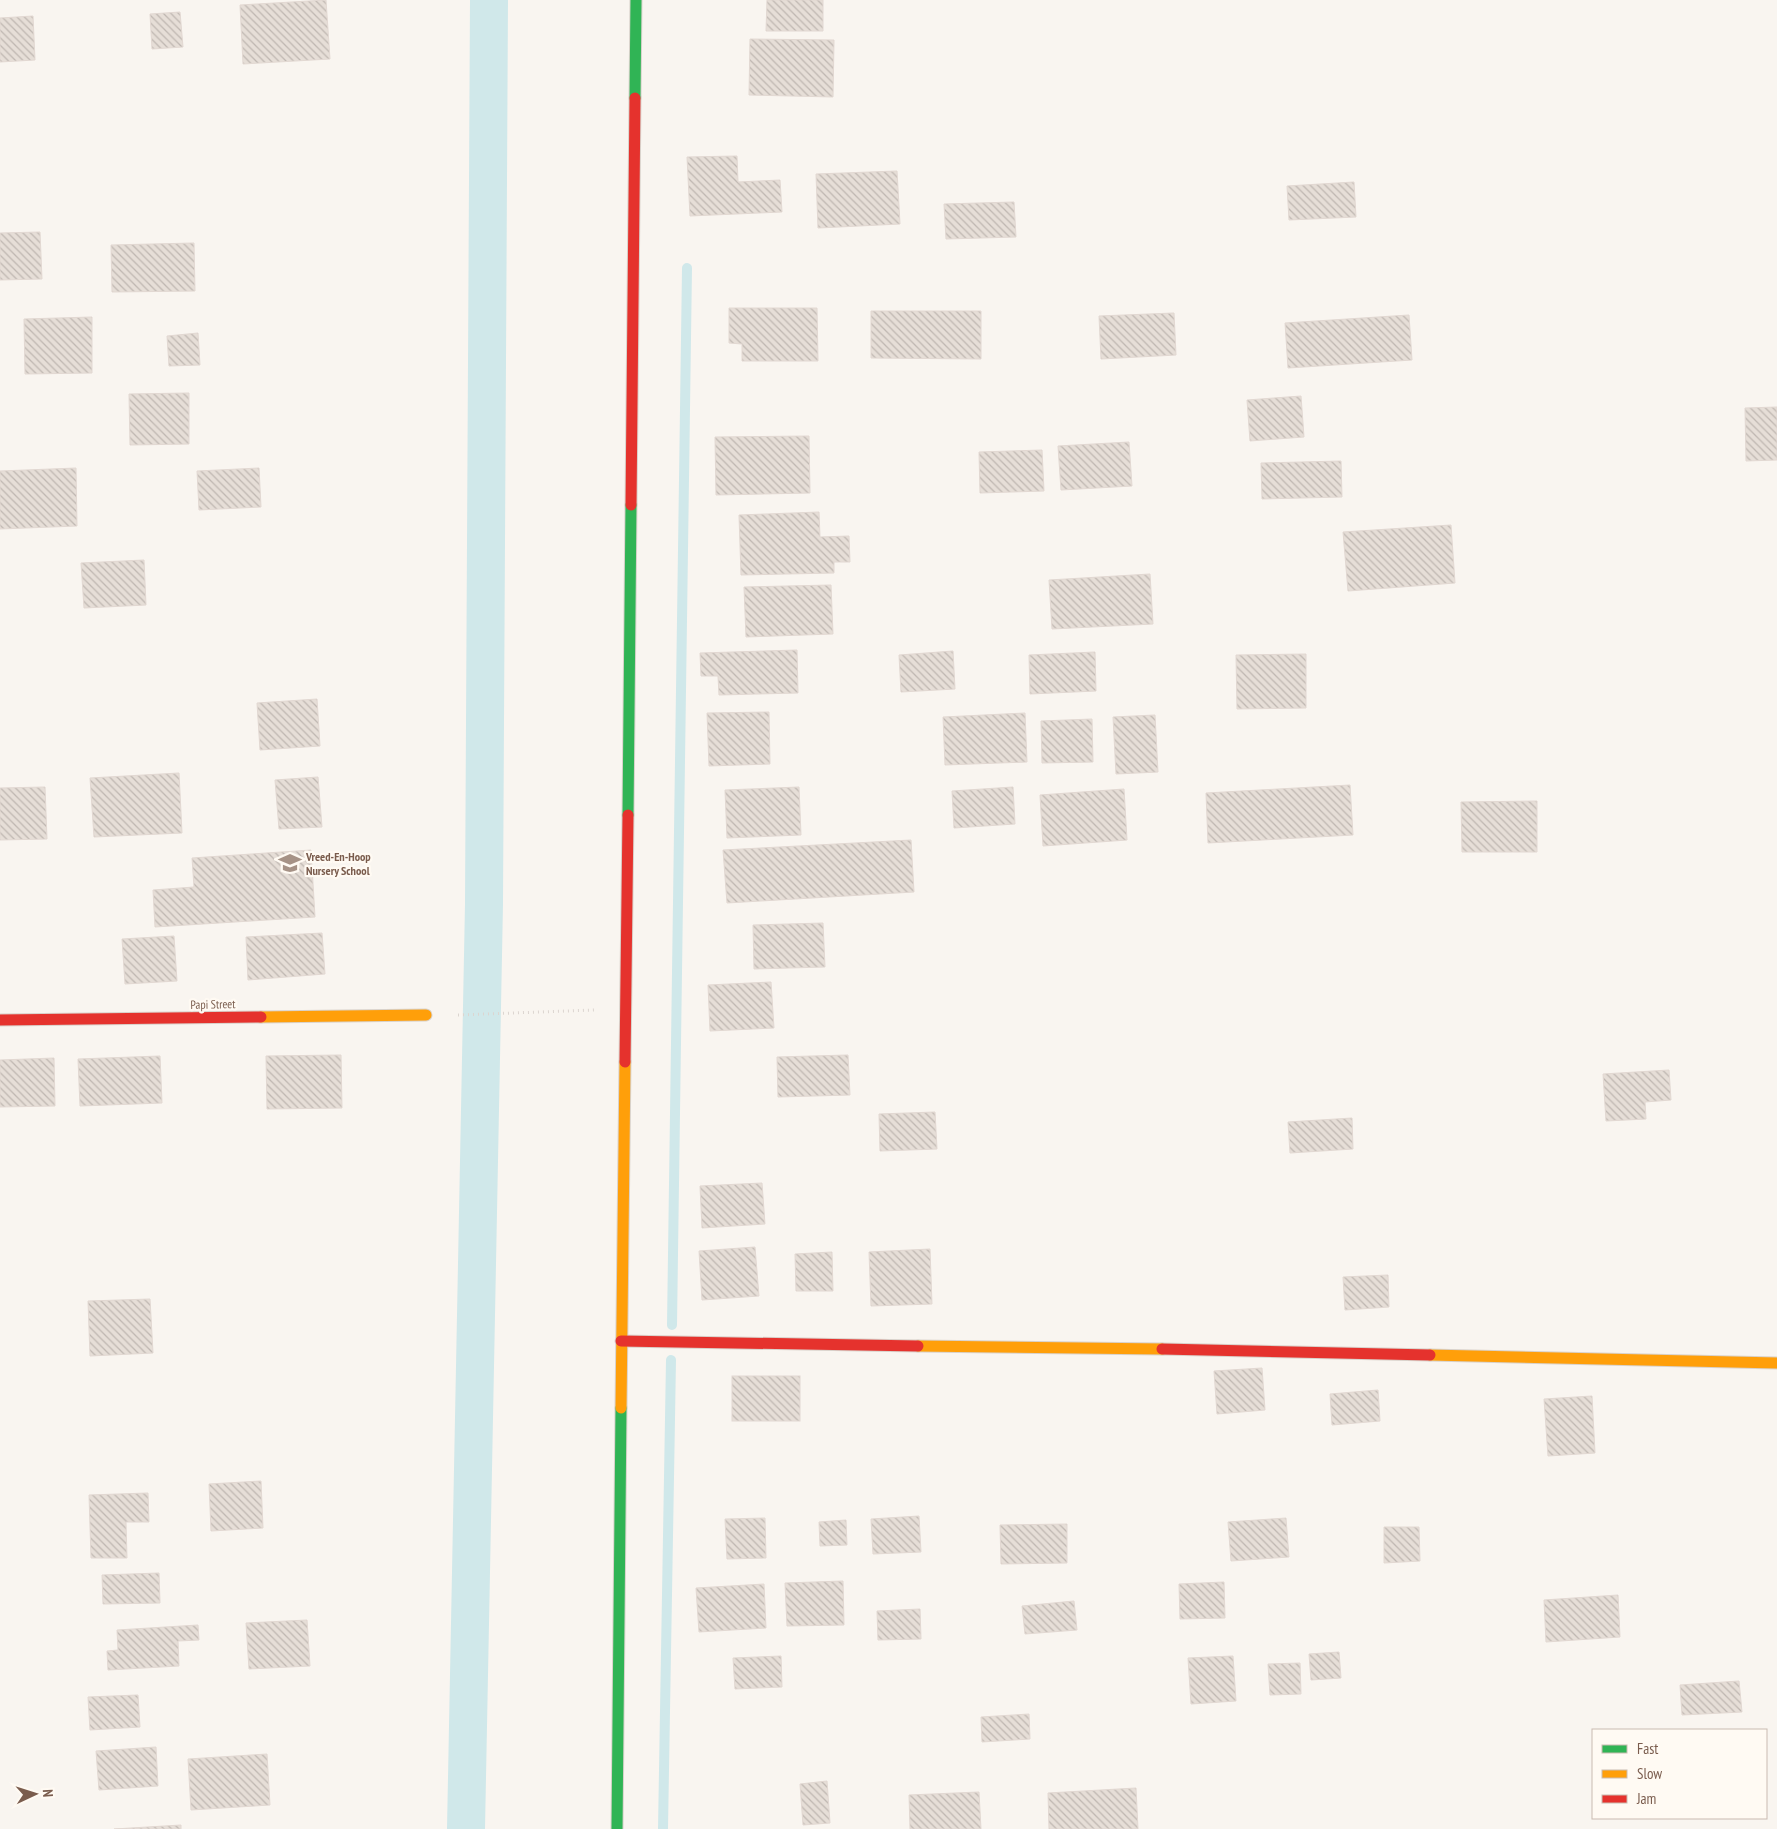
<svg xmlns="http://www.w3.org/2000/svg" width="1777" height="1829" font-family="'PT Sans Narrow',sans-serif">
<defs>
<pattern id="building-back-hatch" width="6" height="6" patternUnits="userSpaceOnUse" patternTransform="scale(1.25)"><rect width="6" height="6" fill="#e6ded7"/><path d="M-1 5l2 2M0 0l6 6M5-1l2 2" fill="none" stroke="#bfb7b1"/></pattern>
</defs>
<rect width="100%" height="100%" fill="#f9f5f0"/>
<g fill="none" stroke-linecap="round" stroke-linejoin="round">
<g stroke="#d0e8ea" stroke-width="10">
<polyline points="672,1325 687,268"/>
<polyline points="663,1829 671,1360"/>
</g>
<polyline stroke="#d0e8ea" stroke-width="38" points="466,1829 484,904 489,0"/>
</g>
<g fill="url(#building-back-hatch)" stroke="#e2d8d2">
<polygon points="326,0 330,59 243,64 240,5"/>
<polygon points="767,0 823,0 823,31 766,31"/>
<polygon points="180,12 183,47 152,49 150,14"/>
<polygon points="33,16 35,60 0,62 0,18"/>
<polygon points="750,39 834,40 833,97 749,95"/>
<polygon points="737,156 738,182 780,180 782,212 690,216 687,157"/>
<polygon points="897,171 900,224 818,228 816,174"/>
<polygon points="1354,182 1356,217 1289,220 1287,186"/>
<polygon points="1014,202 1016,237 946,239 944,204"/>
<polygon points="40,232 42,279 0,280 0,233"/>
<polygon points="194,243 195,291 112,292 111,245"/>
<polygon points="729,308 817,308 818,361 742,361 742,344 729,343"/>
<polygon points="871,311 981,311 981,359 871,358"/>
<polygon points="1174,313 1176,355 1101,359 1099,316"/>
<polygon points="1409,315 1412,360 1288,368 1285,323"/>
<polygon points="92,317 92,373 25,374 24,319"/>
<polygon points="198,333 200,365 169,366 167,336"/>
<polygon points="189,393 189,444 130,445 129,394"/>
<polygon points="1301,396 1304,437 1250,441 1247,400"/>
<polygon points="1777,407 1777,460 1746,461 1745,408"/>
<polygon points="809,436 810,493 716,495 715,437"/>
<polygon points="1129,442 1132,486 1061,490 1058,446"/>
<polygon points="1042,450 1044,491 980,493 979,452"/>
<polygon points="1341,461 1342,497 1262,499 1261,463"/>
<polygon points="76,468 77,526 0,529 0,471"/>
<polygon points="259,468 261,507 199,510 197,471"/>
<polygon points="819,512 820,537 849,536 850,562 834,562 834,573 741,575 739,515"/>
<polygon points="1451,525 1455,583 1348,591 1343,532"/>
<polygon points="144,560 146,605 84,608 81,563"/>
<polygon points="1150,574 1153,624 1052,629 1049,580"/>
<polygon points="831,585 833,634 746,637 744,587"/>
<polygon points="797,650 798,693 719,695 718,676 701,676 700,653"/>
<polygon points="953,651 955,689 901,692 899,655"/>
<polygon points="1095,652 1096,691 1030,694 1029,655"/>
<polygon points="1306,654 1306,708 1237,709 1236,655"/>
<polygon points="317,699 320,746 260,750 257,703"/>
<polygon points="769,712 770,764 709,766 707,713"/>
<polygon points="1025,713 1027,762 945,765 943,717"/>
<polygon points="1155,715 1158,772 1116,774 1113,717"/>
<polygon points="1092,719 1093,762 1042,763 1041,721"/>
<polygon points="179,773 182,833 94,837 90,778"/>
<polygon points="318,777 322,827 279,829 275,780"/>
<polygon points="1350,785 1353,835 1208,843 1206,793"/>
<polygon points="45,787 47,839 0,840 0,788"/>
<polygon points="799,787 801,835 727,838 725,790"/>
<polygon points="1013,787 1015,824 954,828 952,791"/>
<polygon points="1124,789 1127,840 1043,846 1040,795"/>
<polygon points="1537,801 1537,852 1462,852 1461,802"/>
<polygon points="911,840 914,892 727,903 723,850"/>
<polygon points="311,850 315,917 155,927 153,890 194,887 192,858"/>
<polygon points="823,923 825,967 754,969 753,925"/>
<polygon points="322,933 325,974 248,980 246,937"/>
<polygon points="174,936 177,981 125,984 122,939"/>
<polygon points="771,982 774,1028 710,1031 708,985"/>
<polygon points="341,1055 342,1108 267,1109 266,1056"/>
<polygon points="848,1055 850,1095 778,1097 777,1057"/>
<polygon points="160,1056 162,1103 80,1106 78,1059"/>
<polygon points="54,1058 55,1106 0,1107 0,1060"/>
<polygon points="1669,1070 1671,1100 1645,1102 1646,1119 1606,1121 1603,1074"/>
<polygon points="935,1112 937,1149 880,1151 879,1114"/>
<polygon points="1352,1118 1353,1149 1290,1153 1288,1122"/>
<polygon points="762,1183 765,1224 702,1228 700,1186"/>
<polygon points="755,1247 759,1296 702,1300 699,1251"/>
<polygon points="930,1249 932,1304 871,1306 869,1252"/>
<polygon points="832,1252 833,1291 796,1291 795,1254"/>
<polygon points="1388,1275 1389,1307 1345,1310 1343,1277"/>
<polygon points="150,1299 153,1353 90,1356 88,1301"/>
<polygon points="1262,1368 1265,1410 1217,1414 1214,1371"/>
<rect x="732" y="1376" width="68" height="45"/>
<polygon points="1378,1390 1380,1421 1332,1425 1330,1394"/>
<polygon points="1592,1396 1595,1453 1548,1456 1544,1399"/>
<polygon points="261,1481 263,1528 211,1531 209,1484"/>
<polygon points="148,1493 149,1522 126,1522 127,1558 91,1558 89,1495"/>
<polygon points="919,1516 921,1552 873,1554 871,1519"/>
<polygon points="765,1518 766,1558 727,1559 725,1519"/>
<polygon points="1286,1518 1289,1557 1231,1561 1228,1522"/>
<polygon points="846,1520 847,1545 820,1546 819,1522"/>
<polygon points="1067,1524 1067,1563 1001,1564 1000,1525"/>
<polygon points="1384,1527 1419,1527 1420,1561 1384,1563"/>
<polygon points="159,1573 160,1603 103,1604 102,1575"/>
<polygon points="843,1581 844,1625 787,1626 785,1583"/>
<polygon points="1224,1582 1225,1618 1180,1619 1179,1584"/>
<polygon points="764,1584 766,1628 699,1632 696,1588"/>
<polygon points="1618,1595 1620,1637 1546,1642 1544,1600"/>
<polygon points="1074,1601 1077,1630 1025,1634 1022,1606"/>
<polygon points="920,1609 921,1639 878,1640 877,1611"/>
<polygon points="307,1620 310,1666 249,1669 246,1623"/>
<polygon points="198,1625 199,1640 178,1641 179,1666 108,1670 107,1651 118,1650 117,1630"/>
<polygon points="1339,1652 1341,1678 1311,1680 1309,1654"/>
<polygon points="781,1656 782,1687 735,1689 733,1658"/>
<polygon points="1233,1656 1236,1701 1191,1704 1188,1658"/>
<polygon points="1300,1663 1301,1694 1270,1695 1268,1664"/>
<polygon points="1739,1681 1742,1712 1682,1715 1680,1685"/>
<polygon points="138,1695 140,1727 90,1730 88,1697"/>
<polygon points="1029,1714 1030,1739 982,1742 981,1717"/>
<polygon points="156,1747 158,1786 99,1790 96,1751"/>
<polygon points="267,1754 270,1805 191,1810 188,1759"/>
<polygon points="827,1781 830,1823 803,1825 800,1784"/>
<polygon points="1136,1788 1138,1829 1049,1829 1048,1793"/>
<polygon points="979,1792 981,1829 910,1829 909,1795"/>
<polygon points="181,1825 181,1829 114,1829"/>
</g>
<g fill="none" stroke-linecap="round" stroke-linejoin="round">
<defs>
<g id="fast">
<polyline points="635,98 636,0"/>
<polyline points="628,815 631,505"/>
<polyline points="617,1829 621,1408"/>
</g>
<g id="slow">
<polyline points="261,1017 426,1015"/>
<polyline points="918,1346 1162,1349"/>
<polyline points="1430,1355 1777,1363"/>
<polyline points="621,1408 625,1062"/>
</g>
<g id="jam">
<polyline points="631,505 635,98"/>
<polyline points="0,1020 261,1017"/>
<polyline points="625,1062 628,815"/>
<polyline points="621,1341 918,1346"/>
<polyline points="1162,1349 1430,1355"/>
</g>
</defs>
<use href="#fast" stroke="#d9d2cb" stroke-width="13"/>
<use href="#slow" stroke="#d9d2cb" stroke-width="13"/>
<use href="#jam" stroke="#d9d2cb" stroke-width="13"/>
<polyline stroke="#dcd5d0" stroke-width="3" stroke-dasharray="1 4" stroke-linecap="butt" points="458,1015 594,1010"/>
<use href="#fast" stroke="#30b455" stroke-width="11"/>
<use href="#slow" stroke="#ff9f0a" stroke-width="11"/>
<use href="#jam" stroke="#e5322d" stroke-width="11"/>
</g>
<defs>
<symbol id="school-bare" viewBox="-9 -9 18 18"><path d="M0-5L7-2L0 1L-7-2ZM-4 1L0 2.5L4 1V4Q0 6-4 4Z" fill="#a69286" stroke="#fffaf3" stroke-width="2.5" paint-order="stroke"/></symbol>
</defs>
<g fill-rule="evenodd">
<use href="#school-bare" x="274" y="847" width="32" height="32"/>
</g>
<g text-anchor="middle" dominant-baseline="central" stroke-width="4.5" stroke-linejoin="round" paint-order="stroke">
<g font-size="12" font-weight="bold" fill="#7a5c4d" stroke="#fffaf3" text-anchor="start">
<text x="306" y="856">Vreed-En-Hoop<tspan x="306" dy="14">Nursery School</tspan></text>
</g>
<g font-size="12" fill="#7a5c4d" stroke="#fffaf3">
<text transform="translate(213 1004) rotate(-1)">Papi Street</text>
</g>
</g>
<rect x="1592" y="1729" width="175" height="90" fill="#fffaf3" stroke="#cabbb1"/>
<rect x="1602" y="1745" width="25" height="8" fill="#30b455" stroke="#cabbb1"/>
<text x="1637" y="1754" font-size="15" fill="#7a5c4d">Fast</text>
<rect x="1602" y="1770" width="25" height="8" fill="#ff9f0a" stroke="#cabbb1"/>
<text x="1637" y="1779" font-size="15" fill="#7a5c4d">Slow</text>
<rect x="1602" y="1795" width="25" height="8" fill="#e5322d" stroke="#cabbb1"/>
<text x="1637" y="1804" font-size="15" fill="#7a5c4d">Jam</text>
<g transform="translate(35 1794) rotate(86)" stroke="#fffaf3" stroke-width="4" paint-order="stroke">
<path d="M0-4L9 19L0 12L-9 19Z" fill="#7a5c4d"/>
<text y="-8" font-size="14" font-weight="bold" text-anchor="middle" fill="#7a5c4d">N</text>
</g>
</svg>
